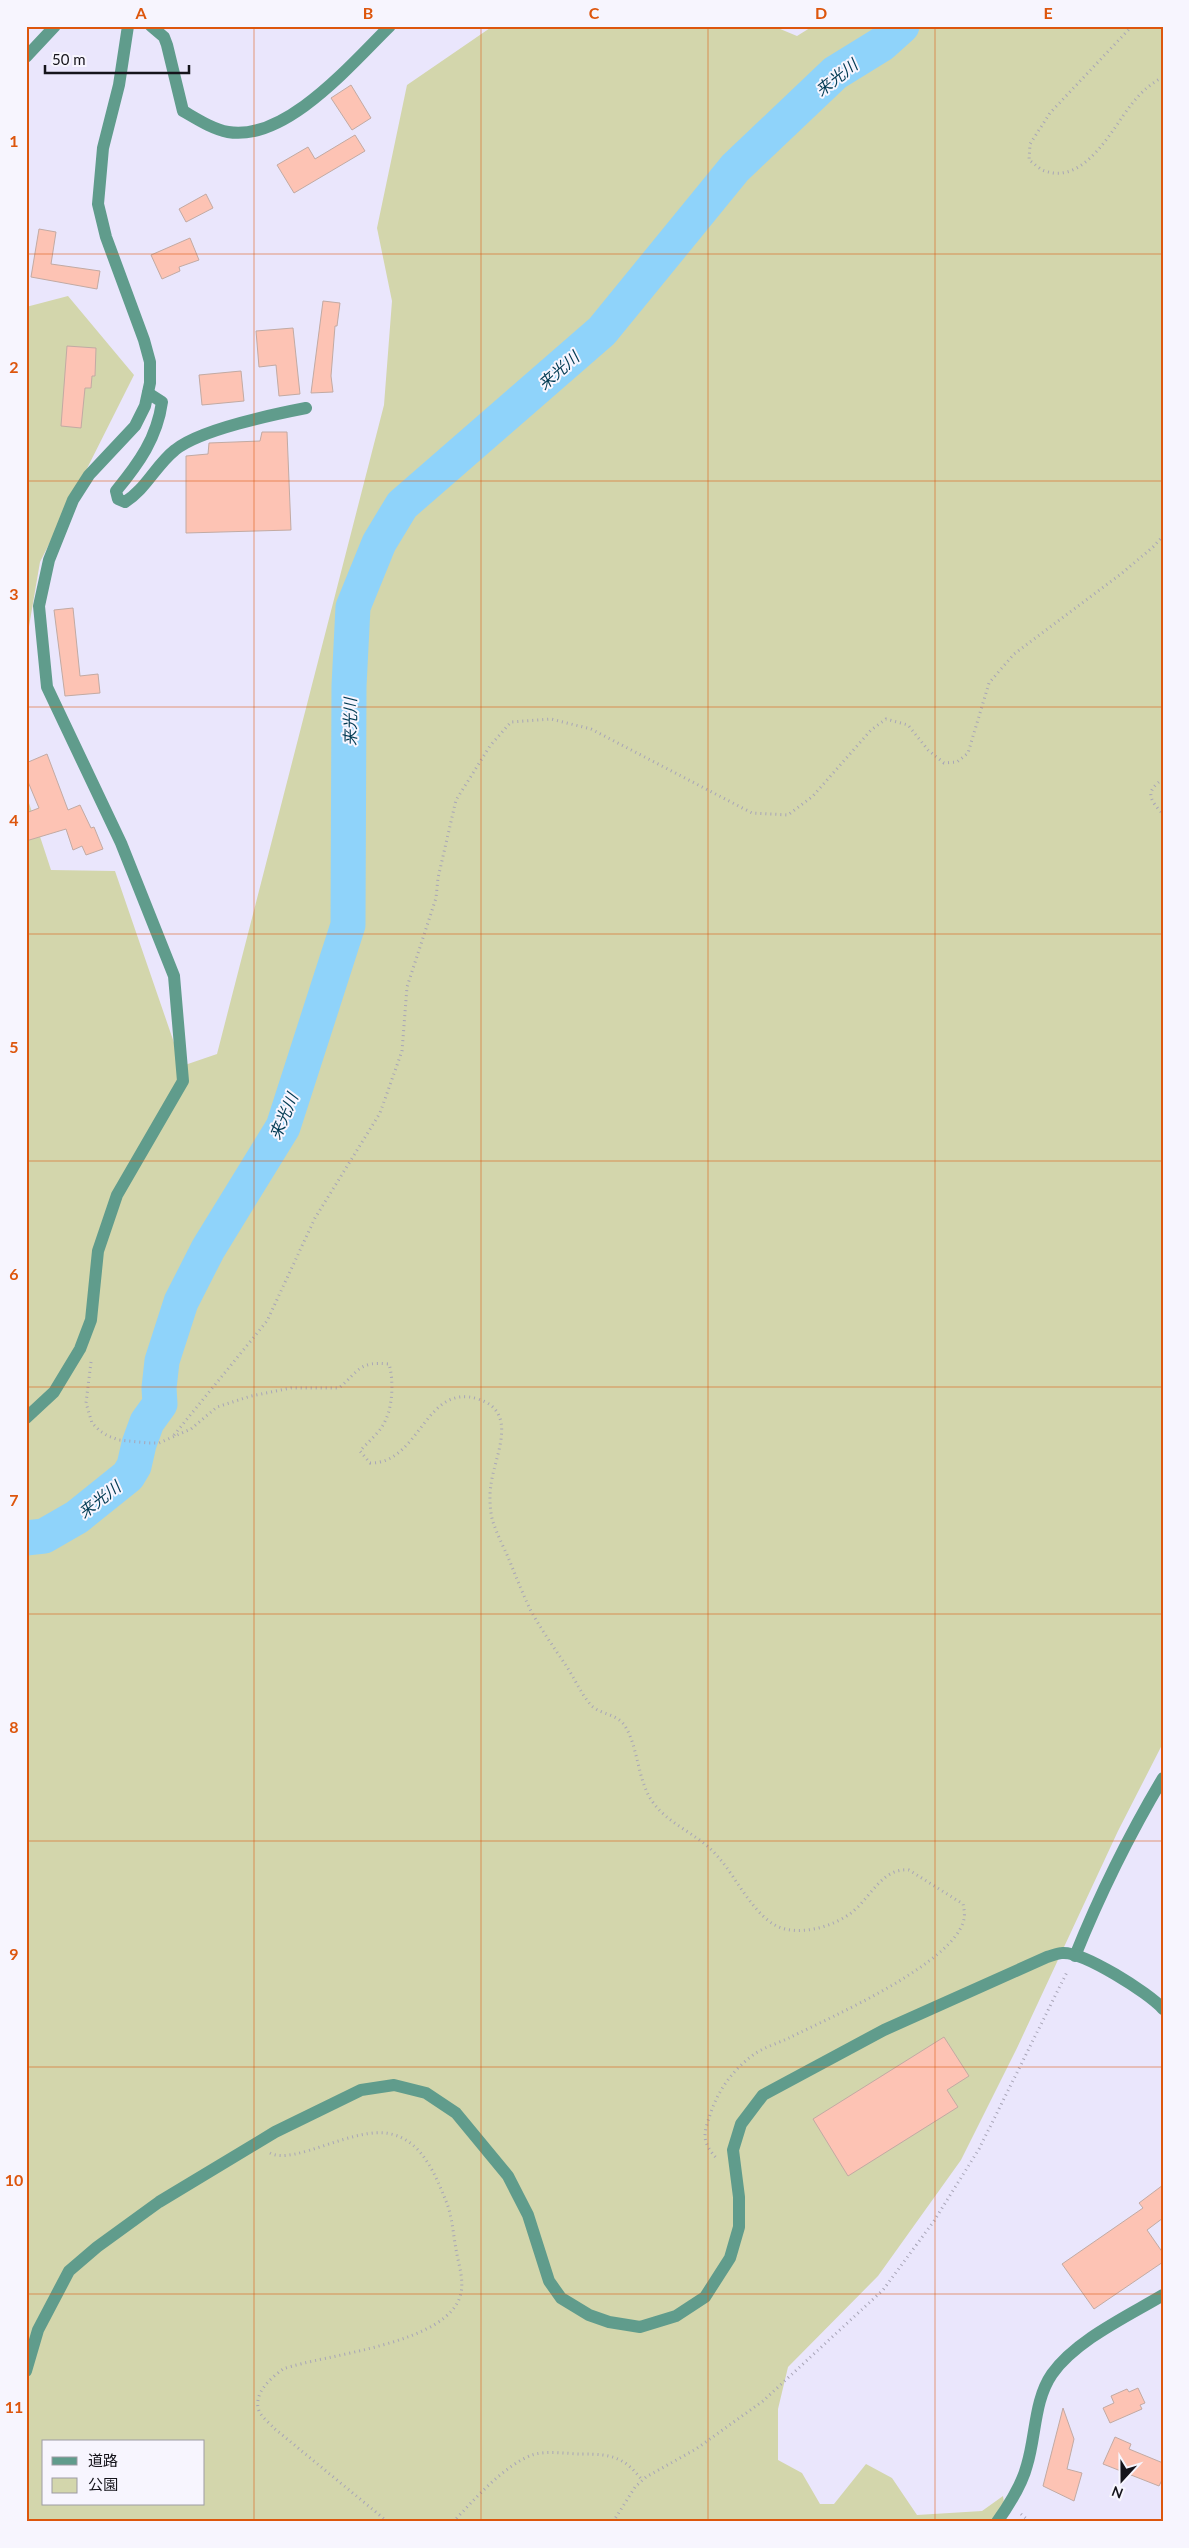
<svg xmlns="http://www.w3.org/2000/svg" width="1189" height="2548" font-family="Lato,'Noto Sans JP',sans-serif">
<rect width="100%" height="100%" fill="#eae6fc"/>
<g fill="#d3d6ac" fill-rule="evenodd">
<path d="M493 26H773L797 36 813 26H1163V1743L1118 1831 1017 2048 961 2160 878 2276 788 2367 778 2409V2460L802 2473 820 2504H834L866 2464 892 2478 917 2515 982 2511 1003 2496 1006 2517 1002 2522H26V794L51 870 115 871 182 1066 217 1054 384 405 392 301 377 228 407 85ZM44 2442H204V2504H44Z"/>
<polygon points="68,296 134,375 40,562 26,644 26,307"/>
</g>
<g fill="none" stroke-linecap="round" stroke-linejoin="round">
<polyline stroke="#8fd3fa" stroke-width="35" points="26,1538 44,1536 77,1517 128,1476 134,1466 139,1444 147,1422 160,1404 159,1388 162,1361 181,1302 208,1249 283,1127 348,925 349,686 353,607 379,543 402,505 602,331 735,168 835,73 882,44 902,26"/>
</g>
<g fill="#fdc3b4" stroke="#c2aaa3">
<polygon points="351,85 371,118 352,130 331,98"/>
<polygon points="355,135 365,151 294,193 277,165 308,147 315,159"/>
<polygon points="206,194 213,208 186,222 179,209"/>
<polygon points="39,229 56,232 51,264 100,271 97,289 31,277"/>
<polygon points="190,238 199,260 179,267 180,271 162,279 151,255"/>
<polygon points="323,301 340,303 337,326 335,326 331,376 333,392 311,393"/>
<polygon points="293,328 300,394 279,396 276,365 259,367 256,331"/>
<polygon points="67,346 96,348 95,376 92,376 91,388 85,388 81,428 61,426"/>
<polygon points="241,371 244,401 202,405 199,375"/>
<polygon points="262,432 287,432 291,530 186,533 186,456 208,454 209,443 260,441"/>
<polygon points="73,608 80,676 98,674 100,693 65,696 54,610"/>
<polygon points="47,754 68,810 80,805 91,828 94,827 103,849 86,855 82,846 73,850 66,829 26,841 26,813 39,808 26,777 26,763"/>
<polygon points="944,2037 969,2076 947,2090 958,2107 848,2176 813,2119"/>
<polygon points="1163,2185 1163,2218 1147,2230 1163,2253 1163,2262 1094,2309 1062,2264 1143,2208 1139,2203"/>
<polygon points="1138,2388 1145,2403 1140,2405 1142,2409 1110,2423 1103,2408 1114,2403 1111,2396 1127,2389 1129,2392"/>
<polygon points="1063,2408 1074,2439 1067,2469 1082,2473 1074,2501 1043,2486"/>
<polygon points="1115,2437 1131,2444 1129,2449 1163,2463 1163,2478 1159,2486 1103,2464"/>
</g>
<g fill="none" stroke-linecap="round" stroke-linejoin="round">
<g stroke="#a8a5b7" stroke-width="3" stroke-dasharray="1 4" stroke-linecap="butt">
<path d="M1132 26 1050 113 1030 144 1029 160C1034 163 1040 170 1045 171 1085 185 1112 129 1131 105 1140 93 1150 84 1163 77"/>
<path d="M1163 779C1144 792 1150 800 1163 814"/>
<path d="M91 1362 86 1403 92 1423 100 1431 108 1436 119 1440 148 1443H159L191 1429 217 1407 251 1396 291 1388H339C360 1370 359 1361 389 1364 394 1381 393 1409 383 1425 378 1434 367 1443 360 1451L370 1463C420 1464 425 1382 478 1399 520 1412 494 1457 491 1485 489 1495 490 1513 493 1522 497 1534 503 1546 508 1557 515 1574 522 1592 530 1609 540 1628 553 1646 565 1664 574 1677 580 1692 590 1704 599 1715 617 1713 625 1726 639 1749 637 1779 652 1801 669 1826 700 1834 719 1858 737 1878 757 1923 785 1929 807 1934 833 1926 851 1913 870 1899 882 1867 909 1870L963 1904C964 1908 965 1914 964 1919 955 1963 831 2017 791 2037 779 2043 764 2047 753 2055 733 2070 719 2089 711 2112 703 2135 701 2141 718 2160"/>
<polyline points="174,1435 267,1321 315,1218 380,1113 402,1051 407,987 436,898 438,878 456,800 490,746 511,722 551,719 591,729 752,813 788,815 813,796 871,730 886,719 908,725 928,750 944,763 957,762 968,753 989,683 1014,654 1121,574 1153,547 1163,536"/>
<path d="M270 2153C294 2166 355 2125 391 2134 422 2141 435 2174 446 2201 452 2215 453 2233 456 2249 458 2263 464 2278 461 2293 450 2345 324 2354 283 2369 270 2379 253 2393 259 2411 262 2417 270 2424 275 2429L388 2522"/>
<polyline points="1021,2514 1030,2522"/>
<path d="M453 2522C474 2500 503 2466 532 2455 547 2450 567 2454 582 2454 612 2454 624 2457 642 2480"/>
<polyline points="613,2522 635,2487 646,2477 696,2449 763,2401 883,2290 934,2221 979,2149 1068,1970"/>
</g>
<g stroke="#609c8c" stroke-width="12">
<path d="M151 26 164 37 167 45 183 111C197 119 212 129 228 132 286 142 352 63 390 26"/>
<polyline points="26,57 55,26"/>
<path d="M148 393 162 402C157 438 139 463 116 491L118 499 125 502C145 490 156 465 175 450 199 430 275 414 306 408"/>
<polyline points="26,1418 54,1392 80,1349 91,1320 98,1251 117,1195 183,1081 174,976 121,843 47,687 39,606 49,560 73,500 89,475 135,426 145,406 150,383 150,362 144,340 106,237 98,204 103,148 119,85 128,26"/>
<path d="M1075 1956C1100 1894 1129 1835 1163 1778"/>
<path d="M26 2371 38 2330 69 2271 97 2247 159 2202 275 2132 361 2090 394 2085 426 2093 456 2113 508 2176 528 2215 549 2281 561 2298 589 2315 609 2322 640 2327 676 2316 705 2297 730 2258 739 2227V2197L733 2150 741 2124 763 2095 884 2030 1047 1957C1052 1956 1057 1953 1062 1953 1083 1951 1149 1993 1163 2009"/>
<path d="M997 2522C1009 2505 1022 2485 1027 2465 1036 2436 1034 2400 1052 2374 1076 2340 1128 2316 1163 2295"/>
</g>
</g>
<path fill="none" stroke="#dd560d" stroke-width="1" stroke-opacity="0.55" d="M254 26V2522M481 26V2522M708 26V2522M935 26V2522M26 254H1163M26 481H1163M26 707H1163M26 934H1163M26 1161H1163M26 1387H1163M26 1614H1163M26 1841H1163M26 2067H1163M26 2294H1163"/>
<g text-anchor="middle" dominant-baseline="central" stroke-width="4" stroke-linejoin="round" paint-order="stroke">
<g font-size="16" font-style="italic" fill="#003a53" stroke="#f7f5fe">
<text transform="translate(836 77) rotate(-38)">来光川</text>
<text transform="translate(558 370) rotate(-41)">来光川</text>
<text transform="translate(349 722) rotate(-90)">来光川</text>
<text transform="translate(283 1116) rotate(-67)">来光川</text>
<text transform="translate(99 1499) rotate(-38)">来光川</text>
</g>
</g>
<rect width="1189" height="2548" fill="none" stroke="#f7f5fe" stroke-width="55"/>
<rect x="42" y="2440" width="162" height="65" fill="#f7f5fe" stroke="#9d9ba3"/>
<rect x="52" y="2457" width="25" height="8" fill="#609c8c" stroke="#9d9ba3"/>
<text x="88" y="2466" font-size="15" fill="#15141b">道路</text>
<rect x="52" y="2478" width="25" height="15" fill="#d3d6ac" stroke="#9d9ba3"/>
<text x="88" y="2490" font-size="15" fill="#15141b">公園</text>
<g transform="translate(1122 2480) rotate(201)" stroke="#f7f5fe" stroke-width="4" paint-order="stroke">
<path d="M0-4L9 19L0 12L-9 19Z" fill="#15141b"/>
<text y="-8" font-size="14" font-weight="bold" text-anchor="middle" fill="#15141b">N</text>
</g>
<path d="M45 65v8h144v-8" fill="none" stroke="#15141b" stroke-width="2.5"/>
<text x="52" y="65" font-size="15" fill="#15141b" stroke="#f7f5fe" stroke-width="4" paint-order="stroke">50 m</text>
<rect x="28" y="28" width="1134" height="2492" fill="none" stroke="#dd560d" stroke-width="2"/>
<g font-size="16" text-anchor="middle" font-weight="bold" fill="#dd560d">
<text x="141" y="19">A</text>
<text x="368" y="19">B</text>
<text x="594" y="19">C</text>
<text x="821" y="19">D</text>
<text x="1048" y="19">E</text>
<text x="14" y="147">1</text>
<text x="14" y="373">2</text>
<text x="14" y="600">3</text>
<text x="14" y="826">4</text>
<text x="14" y="1053">5</text>
<text x="14" y="1280">6</text>
<text x="14" y="1506">7</text>
<text x="14" y="1733">8</text>
<text x="14" y="1960">9</text>
<text x="14" y="2186">10</text>
<text x="14" y="2413">11</text>
</g>
</svg>
